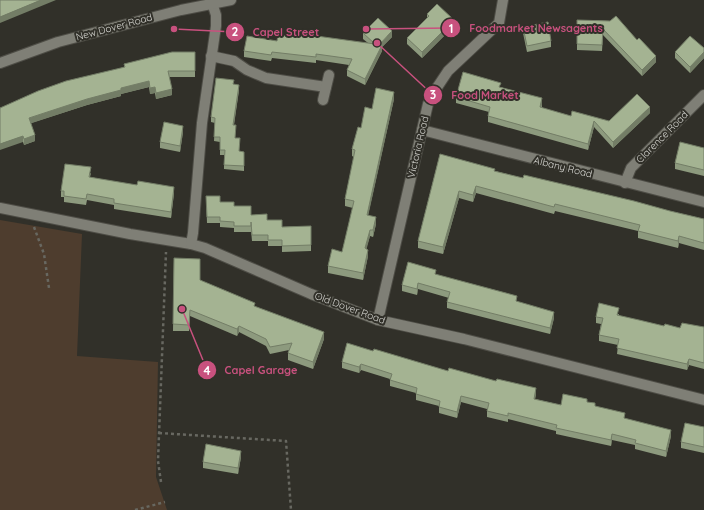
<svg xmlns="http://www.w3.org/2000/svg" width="704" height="510" font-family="Quicksand,sans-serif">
<rect width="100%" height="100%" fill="#313029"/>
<polygon fill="#4e3d2e" points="0,220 82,234 77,356 158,362 156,477 167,510 0,510"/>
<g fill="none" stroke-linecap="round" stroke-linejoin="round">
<defs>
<g id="minor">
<polyline points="211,56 234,61 247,70 266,78 326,87"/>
<polyline points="323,100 329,75"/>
<polyline points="422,130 704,202"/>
<polyline points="625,183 631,168 704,95"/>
<polyline points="0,208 130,234 191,244 205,248 311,294 378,320 464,339 704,400"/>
<polyline points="191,244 193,233 202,123 216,26 216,15 212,3"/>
<polyline points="378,320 428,104 438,86 448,71 499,23 503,0"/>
</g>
<polyline id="secondary" points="0,63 58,42 181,10 231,0"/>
</defs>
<use href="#minor" stroke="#4e4d46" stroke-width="12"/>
<use href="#secondary" stroke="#4e4d46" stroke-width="12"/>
<g stroke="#686861" stroke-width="2.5" stroke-dasharray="3 3" stroke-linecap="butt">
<polyline points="34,227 44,254 49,288"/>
<polyline points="159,433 286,441 291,510"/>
<polyline points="161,482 158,461 166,252"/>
<polyline points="135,510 165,502"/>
</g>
<use href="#minor" stroke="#7f7f76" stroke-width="10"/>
<use href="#secondary" stroke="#7f7f76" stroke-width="10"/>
</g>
<g fill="#8d9a7e">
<polygon points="427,14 454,26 422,58 407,44 407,38 427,18"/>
<polygon points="577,20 610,21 656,62 642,76 603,35 602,51 577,50"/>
<polygon points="523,27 551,41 551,47 527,52 523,33"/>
<polygon points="363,33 392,37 382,47 382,51 365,85 347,76 347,70 349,65 316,60 316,63 272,58 271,61 244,57 244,51 277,41 287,36 368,43 363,39"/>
<polygon points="704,48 704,58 690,73 675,58 675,52"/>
<polygon points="195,52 195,77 169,77 172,95 156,99 155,93 150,94 149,87 121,94 121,96 87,105 31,123 35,141 24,145 23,142 0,108 124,67 124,64"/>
<polygon points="234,84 239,90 234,125 235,138 239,151 244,152 244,171 224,169 224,155 220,155 220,142 214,141 215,123 211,122 211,117"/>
<polygon points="501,87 542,104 542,108 571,116 609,121 650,113 613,148 594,127 588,150 488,122 488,116 489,112 456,103 456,97"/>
<polygon points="394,99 368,215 376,224 373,237 370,236 366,249 368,256 363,280 328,273 328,266 342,252 353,208 345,206 345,199 354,157 352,156 352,149 361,128 372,109"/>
<polygon points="183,132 180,152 160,148 160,142"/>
<polygon points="704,148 704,176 675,169 675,163"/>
<polygon points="440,154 495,171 523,178 670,211 704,219 704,250 679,243 678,248 638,238 638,231 555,211 554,214 476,193 473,202 459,198 443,254 418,248 418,241"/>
<polygon points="91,173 90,177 174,193 171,218 114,209 114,205 87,200 86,205 64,202 64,197 61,197 61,191"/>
<polygon points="206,196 220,202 234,206 251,215 282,227 311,226 311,251 282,252 282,246 268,246 268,241 252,241 251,230 251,232 234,232 234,228 220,227 220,223 207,223"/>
<polygon points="174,258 200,280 324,339 313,369 288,360 288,353 289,350 270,354 266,346 239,332 237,336 190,316 189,331 173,331"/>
<polygon points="436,275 517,302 554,318 550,334 447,308 447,302 449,298 418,289 417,295 402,291 402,285"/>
<polygon points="619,314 619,316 664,326 680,328 704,327 704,369 689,365 687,370 617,354 618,345 599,341 599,335 601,324 596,323 596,317"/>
<polygon points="373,351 448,371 536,394 535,399 561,405 587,402 595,406 625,419 671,436 666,457 635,449 635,445 612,440 611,446 556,434 556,431 508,419 508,422 487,417 487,409 461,402 457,418 439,413 439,406 416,400 416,393 390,386 390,379 361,370 359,373 342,368 342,362"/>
<polygon points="704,427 704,453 681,448 681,442"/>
<polygon points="241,457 238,474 203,468 203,462"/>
</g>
<g fill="#737d66">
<polygon points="41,0 56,0 0,23 0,17"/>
<polygon points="454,20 454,26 422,58 422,52"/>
<polygon points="392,31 392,37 382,47 382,51 365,85 365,79 379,45"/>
<polygon points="704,52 704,58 690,73 690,67"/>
<polygon points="656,56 656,62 642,76 642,70"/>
<polygon points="149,81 149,87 121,94 121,96 87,105 29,124 29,118 121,88"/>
<polygon points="239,85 239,90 233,130 233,125"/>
<polygon points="155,87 155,93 150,94 150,88"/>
<polygon points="172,89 172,95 156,99 156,93"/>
<polygon points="394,92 394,99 367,221 367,215"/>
<polygon points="542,98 542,104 540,113 540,107"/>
<polygon points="650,107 650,113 613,148 613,142"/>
<polygon points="594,121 594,127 588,150 588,144"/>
<polygon points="183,126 183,132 180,152 180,146"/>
<polygon points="35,135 35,141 24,145 24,139"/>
<polygon points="23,136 23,142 0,150 0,144"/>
<polygon points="476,186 476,193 473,202 473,195"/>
<polygon points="174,187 174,193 171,218 171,212"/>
<polygon points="459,191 459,198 443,254 443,247"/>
<polygon points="376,217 376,224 373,237 373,230"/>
<polygon points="370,230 370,236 365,255 365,248"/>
<polygon points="679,236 679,243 678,248 678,241"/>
<polygon points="368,250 368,256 363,280 363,273"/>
<polygon points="418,283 418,289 417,295 417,289"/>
<polygon points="554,312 554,318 550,334 550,328"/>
<polygon points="239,326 239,332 237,336 237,329"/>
<polygon points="324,332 324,339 313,369 313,362"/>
<polygon points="689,359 689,365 687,370 687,364"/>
<polygon points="361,364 361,370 359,373 359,367"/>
<polygon points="536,388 536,394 534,405 534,399"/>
<polygon points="461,396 461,402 457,418 457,412"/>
<polygon points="671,430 671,436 666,457 666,451"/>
<polygon points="612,434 612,440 611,446 611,440"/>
<polygon points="241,451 241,457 238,474 238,468"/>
</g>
<g fill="#a4b392" stroke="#737d66">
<polygon points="0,0 41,0 0,17"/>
<polygon points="437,4 454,20 422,52 407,38 429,16 427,14"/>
<polygon points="616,16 637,40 639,38 656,56 642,70 603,29 602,45 577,44 577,20 610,21"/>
<polygon points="378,18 392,31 379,45 382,45 365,79 347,70 352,59 316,54 316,57 272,52 271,55 244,51 247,36 277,41 278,35 287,36 287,32 375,44 363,33"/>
<polygon points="548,22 551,41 527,46 523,27"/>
<polygon points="690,36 704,48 704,52 690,67 675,52"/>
<polygon points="172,52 195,52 195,71 168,71 172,89 156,93 155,87 150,88 149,81 121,88 121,90 87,99 29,118 35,135 24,139 23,136 0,144 0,108 38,91 66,81 125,67 124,64"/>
<polygon points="463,72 501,83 499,87 542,98 540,107 571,116 572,111 609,121 637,94 650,107 613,142 594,121 588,144 488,116 490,107 456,97"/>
<polygon points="216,78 234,80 233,84 239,85 233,125 236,125 235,138 240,138 239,151 244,152 244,166 224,165 225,150 220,150 220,137 214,137 215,118 211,117"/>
<polygon points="376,88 394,92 367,215 376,217 373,230 370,230 365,248 368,250 363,273 328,266 332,249 342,252 354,201 345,199 355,150 352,149 358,127 361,128 365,107 372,109"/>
<polygon points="164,122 183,126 180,146 160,142"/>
<polygon points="680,142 704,148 704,170 675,163"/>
<polygon points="440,154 495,169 494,171 523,178 524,175 634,201 670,211 704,219 704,243 679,236 678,241 638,231 640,225 555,204 554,207 476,186 473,195 459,191 443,247 418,241"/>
<polygon points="65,164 91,167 89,177 137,185 138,181 174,187 171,212 114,203 114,199 87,194 86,199 64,196 64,191 61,191"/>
<polygon points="206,196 220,196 220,202 234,202 234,206 251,206 251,215 267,214 267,220 282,220 282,227 311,226 311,245 282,246 282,240 268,240 268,235 252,235 251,222 251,226 234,226 234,222 220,221 220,217 207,217"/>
<polygon points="174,258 200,259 200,280 255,303 254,306 324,332 313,362 288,353 292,343 270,347 266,339 239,326 237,329 190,310 189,325 173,324"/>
<polygon points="408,262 436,270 435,274 517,296 516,301 554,312 550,328 447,302 450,292 418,283 417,289 402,285"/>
<polygon points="599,303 619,308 617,315 639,320 664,326 665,324 680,328 682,323 704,327 704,363 689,359 687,364 617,348 619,339 599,335 603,318 596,317"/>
<polygon points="347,343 373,351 374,349 448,371 449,368 496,381 497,379 536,388 534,399 561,405 563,394 587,399 587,402 595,403 595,406 625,413 624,418 671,430 666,451 635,443 636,440 612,434 611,440 556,428 557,425 508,413 508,416 487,411 489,403 461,396 457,412 439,407 440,401 416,394 417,388 390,380 392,374 361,364 359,367 342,362"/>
<polygon points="685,423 704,427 704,447 681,442"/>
<polygon points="206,444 241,451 238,468 203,462"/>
</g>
<g text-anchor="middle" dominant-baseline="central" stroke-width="4" stroke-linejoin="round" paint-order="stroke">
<g font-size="10" fill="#d5d5d0" stroke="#313029">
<text transform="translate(114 27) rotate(-15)">New Dover Road</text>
<text transform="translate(662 137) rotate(-45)">Clarence Road</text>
<text transform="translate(418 147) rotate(-77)">Victoria Road</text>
<text transform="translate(563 167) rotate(14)">Albany Road</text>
<text transform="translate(350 308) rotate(20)">Old Dover Road</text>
</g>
</g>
<path fill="none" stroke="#c8517e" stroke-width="1.5" d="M366 29L451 28M174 29L235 32M377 43L433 95M182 309L207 370"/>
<g fill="#c8517e" stroke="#313029" stroke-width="1.5">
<circle cx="366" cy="29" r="4"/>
<circle cx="174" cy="29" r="4"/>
<circle cx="377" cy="43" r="4"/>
<circle cx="182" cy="309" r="4"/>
<circle cx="451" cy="28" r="10"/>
<circle cx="235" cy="32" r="10"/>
<circle cx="433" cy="95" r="10"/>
<circle cx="207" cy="370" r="10"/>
</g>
<g font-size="12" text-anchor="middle" font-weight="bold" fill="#fff">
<text x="451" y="33">1</text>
<text x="235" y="36">2</text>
<text x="433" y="99">3</text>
<text x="207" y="375">4</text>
</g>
<g font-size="11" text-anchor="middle" font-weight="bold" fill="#c8517e" stroke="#313029" stroke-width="4" stroke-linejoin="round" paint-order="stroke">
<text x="536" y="32">Foodmarket Newsagents</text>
<text x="286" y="36">Capel Street</text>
<text x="485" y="99">Food Market</text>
<text x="261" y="374">Capel Garage</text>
</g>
</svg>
